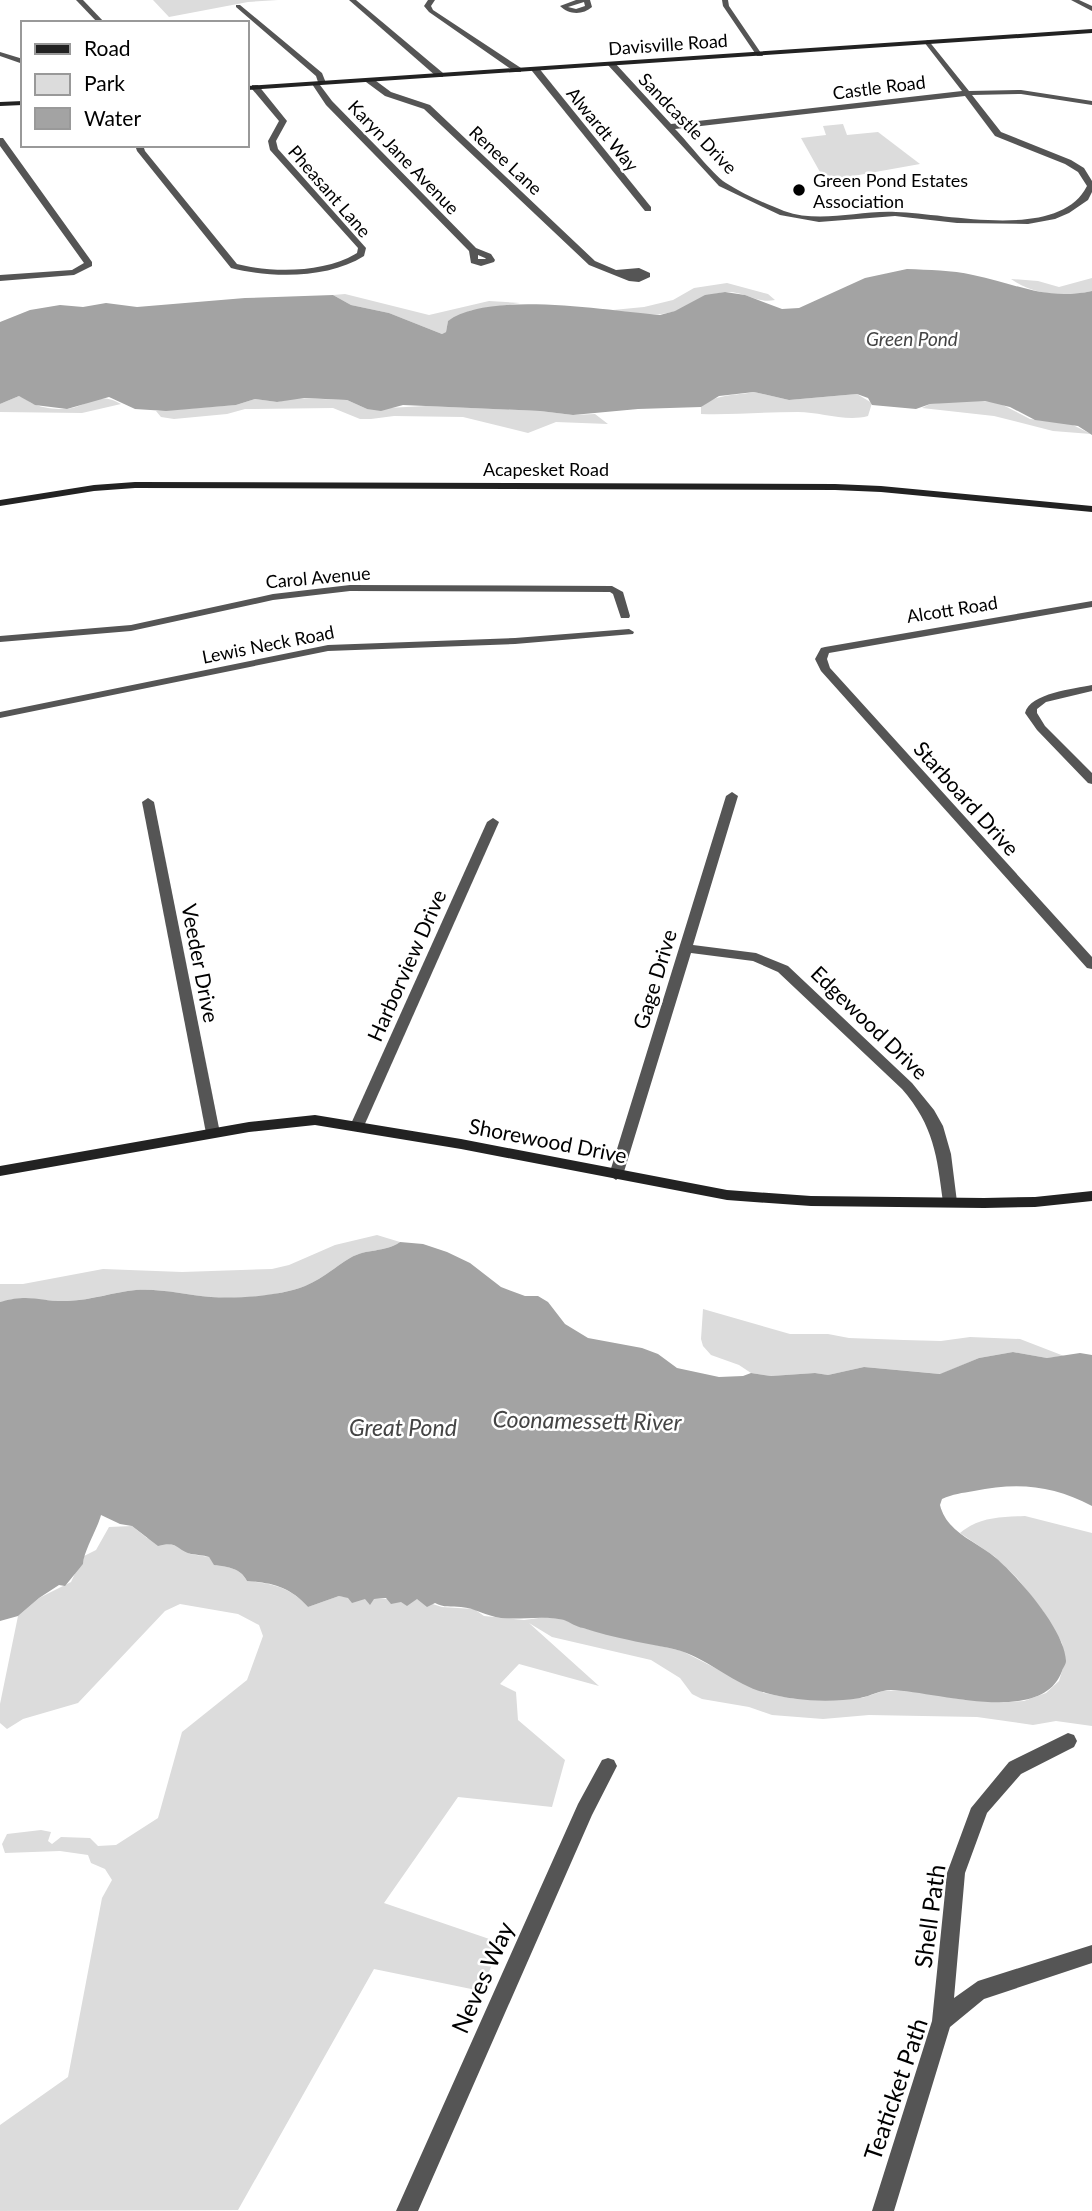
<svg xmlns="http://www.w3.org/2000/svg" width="1092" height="2211" font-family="Lato,sans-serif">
<rect width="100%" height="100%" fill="#fff"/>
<g fill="#dcdcdc">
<polygon points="153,0 278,0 248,2 169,17"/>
<polygon points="843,124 847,135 878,132 920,164 825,181 801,138 826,135 823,126"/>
<path d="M1092 278V291C1064 297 1035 296 1011 279L1038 281 1059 287Z"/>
<path d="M727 283 768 294 775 300C758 304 746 292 728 292 707 293 696 303 678 310 660 317 631 316 613 310L644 307 673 300 694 288Z"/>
<polygon points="345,294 429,315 489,301 520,303 472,310 448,321 446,332 442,334 389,313 351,305 333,295"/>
<path d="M754 392 789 400 857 394 872 403 868 416C846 422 820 412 798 412 765 412 733 415 701 414V407C717 393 735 396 754 392Z"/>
<path d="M19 396C26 398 28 402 34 404 42 408 54 409 62 409 87 409 96 389 121 404L82 413 0 412V404Z"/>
<polygon points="295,398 347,400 367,409 426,406 540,411 573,415 595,414 608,424 556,422 528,433 463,417 394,416 371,419 360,419 333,408 245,409 227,414 174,419 161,417 156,411 236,405 255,399 277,402"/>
<polygon points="967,400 997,402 1030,419 1071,424 1091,434 1053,431 994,416 922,408 930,404"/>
<path d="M377 1235 400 1242C384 1253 367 1248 350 1258 335 1267 322 1279 305 1286 280 1296 237 1300 211 1297 187 1295 160 1288 136 1290 114 1292 91 1300 68 1301 40 1302 32 1294 0 1302V1284H23L103 1269 182 1272 272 1269 289 1265 335 1245Z"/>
<polygon points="703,1309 790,1334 828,1334 849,1338 904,1340 941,1341 970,1337 1020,1339 1064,1356 1047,1358 1013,1352 979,1358 941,1374 864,1367 828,1375 815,1373 771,1376 751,1373 739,1365 711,1355 703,1346 701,1339"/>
<path d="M1025 1516 1092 1533V1726L1056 1721 1033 1725 977 1717 869 1715 823 1719 772 1715 749 1707 702 1699 692 1694 680 1678 651 1660 552 1637 529 1623 599 1686 519 1664 500 1684 516 1692 518 1720 565 1760 552 1807 458 1797 384 1903 501 1943 481 1991 374 1969 238 2210 0 2211V2125L68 2077 102 1898 112 1880 105 1869 91 1863 88 1855 60 1851 5 1853 2 1844 7 1834 41 1830 51 1832 48 1841 52 1844 61 1837 90 1838 98 1846 116 1845 158 1818 182 1732 247 1680 263 1636 259 1625 238 1614 180 1604 165 1611 78 1703 23 1719 7 1729 0 1723V1704L18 1616 39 1598 71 1582 77 1569 83 1564 84 1556 96 1550 109 1527 132 1526 147 1538 184 1548 190 1554 209 1557 215 1565C229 1567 240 1568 247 1581 273 1584 290 1587 308 1607L339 1596 358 1599H417L442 1607 474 1609 484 1616 524 1620 546 1617 565 1620 583 1628 682 1651 764 1693 795 1699 862 1698 883 1691 908 1690 965 1700 1009 1702 1024 1701 1046 1693 1059 1681 1065 1661 1062 1643 1043 1611 1017 1578 994 1556 960 1533C979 1517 1000 1517 1025 1516Z"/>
</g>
<g fill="#a3a3a3">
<path d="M907 269C929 270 951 270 973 275 1018 284 1045 301 1092 291V435L1078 426 1035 420 1010 407 985 401 930 404 916 409 872 405 868 398 857 394 789 400 754 392 719 396 701 407 638 409 573 415 540 411 426 406 403 405 381 411 367 409 347 400 304 398 277 402 255 399 236 405 166 411 135 409 109 397 67 409 35 405 19 396 0 404V322L30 310 60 305 83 307 106 303 137 307 245 298 333 295 351 305 389 313 442 334 446 332 448 321C489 290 608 311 660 315L675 311 705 295 725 292 745 295 782 309 799 308 865 278Z"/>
<path d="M400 1242 423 1244 447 1252 470 1263 501 1287 525 1296H538L548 1302 565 1324 588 1338 642 1348 658 1354 677 1368 719 1377 743 1376 751 1373 771 1376 815 1373 828 1375 864 1367 940 1374 979 1358 1013 1352 1047 1358 1080 1353 1092 1355V1506C1053 1485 1017 1482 974 1491 962 1493 953 1494 942 1499L940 1505C947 1533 976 1541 996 1558 1019 1578 1065 1630 1066 1661 1066 1664 1063 1668 1062 1671 1042 1727 935 1691 891 1690 880 1690 871 1696 860 1698 830 1703 795 1701 766 1693 735 1685 711 1661 681 1651 664 1646 646 1644 629 1640 614 1637 598 1633 583 1628 576 1627 570 1622 564 1620 543 1615 522 1620 501 1618 486 1616 475 1608 461 1607 451 1606 444 1608 435 1603L427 1607 417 1599 407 1606 401 1602 391 1604 386 1598 374 1599 370 1605 365 1599 352 1603 348 1598 339 1596 308 1607C290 1587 273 1583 247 1581 240 1568 229 1567 214 1565L209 1557C203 1555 197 1555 191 1554 177 1550 177 1540 158 1546L132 1526 120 1524 101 1515C97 1530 84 1550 83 1564L65 1586 59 1585 39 1598 18 1616 0 1621V1302C31 1293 40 1302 68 1301 92 1300 114 1292 136 1290 160 1288 187 1295 211 1297 237 1299 280 1296 305 1286 322 1279 335 1267 350 1258 367 1248 384 1253 400 1242Z"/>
</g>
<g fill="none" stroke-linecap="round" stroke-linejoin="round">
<g fill="#555" fill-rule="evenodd">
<polygon points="76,0 83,0 105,23 98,23"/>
<polygon points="349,0 356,0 443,73 443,77 437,77"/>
<polygon points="428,0 435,0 431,6 433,10 521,68 521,72 515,72 429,12 424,6"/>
<path d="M576 0H590L592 7C583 15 569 15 560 6ZM584 2 585 6 576 9 568 7Z"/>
<polygon points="722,0 728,0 729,6 763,56 757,56 723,6"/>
<polygon points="1071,0 1079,0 1092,6 1092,11"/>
<path d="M236 5H240L322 73 326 83 320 85 332 101 476 248 491 254 495 260 494 262 481 266 471 263 469 251 326 105 312 84 318 82 316 76 236 7ZM478 255 485 258 486 259H478Z"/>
<path d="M928 40 969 91 1021 90 1092 101V105L1021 94 972 95 1001 132 1071 160 1084 168 1092 181V192L1088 200 1069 213 1055 219 1028 224 957 223 895 216 819 222 780 215 719 186 607 64 614 62 671 124 962 91 924 42ZM965 96 995 136 1065 164 1078 172 1087 186C1059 242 946 213 896 212 858 210 821 224 784 211 766 204 743 194 726 183 711 173 689 143 675 129Z"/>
<polygon points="0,52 23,59 23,64 0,56"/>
<polygon points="532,67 538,67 651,207 651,211 645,211 532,71"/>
<polygon points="366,78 372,78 391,92 430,105 595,261 616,270 639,268 650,273 650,277 639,282 629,281 589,265 424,109 385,96 366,82"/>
<path d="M252 85H258L287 121 276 141 278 149 366 248 364 256C328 279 271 278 231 268L137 151 135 145H143L145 151 237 264C272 273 325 273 357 253L358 248 270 150 268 141 279 121 252 89Z"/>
<polygon points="0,138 3,138 92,262 92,266 74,275 0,281 0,275 72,270 84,263 0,146"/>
<polygon points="350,585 612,586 623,592 630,616 629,618 621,618 613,594 610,592 350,591 273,600 131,631 0,642 0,636 131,625 273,594"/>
<polygon points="1092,601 1092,607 829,653 827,659 830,668 1092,957 1092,969 1087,968 821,671 815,659 821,648 825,647"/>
<polygon points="629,629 634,632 633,634 515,644 328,651 0,718 0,712 328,645 515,638"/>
<path d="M1092 685V691L1046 702 1037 709V713L1045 726 1092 773V784L1088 783 1037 730 1025 713C1030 693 1074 689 1092 685Z"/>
<path d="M732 792 738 796 693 945 756 953 788 966 912 1083 934 1110 943 1126 951 1154 957 1202 955 1206H945L943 1202C937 1156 934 1126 902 1089L778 972 753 961 691 953 623 1175 616 1180 609 1175 726 796Z"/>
<polygon points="148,798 154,802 220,1133 213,1138 206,1133 142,802"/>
<polygon points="493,818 499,822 364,1126 357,1131 352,1130 350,1126 487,822"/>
<polygon points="1068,1733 1074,1735 1077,1741 1074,1747 1021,1774 987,1813 965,1873 954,1998 978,1981 1092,1945 1092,1963 984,1999 950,2027 894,2211 872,2211 932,2021 947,1873 971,1808 1009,1762"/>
<polygon points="608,1758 614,1760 617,1766 592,1815 418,2211 396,2211 578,1804 602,1760"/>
</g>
<g fill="#222" fill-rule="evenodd">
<polygon points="1092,29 1092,33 247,90 247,86"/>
<polygon points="23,101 23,105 0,106 0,102"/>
<polygon points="135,482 835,484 881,486 1092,506 1092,512 881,492 835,490 135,488 94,491 0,506 0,500 94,485"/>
<polygon points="315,1115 461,1139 727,1190 811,1196 984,1198 1035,1197 1092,1191 1092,1201 1035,1207 984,1208 811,1206 727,1200 461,1149 315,1125 249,1132 0,1176 0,1166 249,1122"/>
</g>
</g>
<circle fill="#000" stroke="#fff" stroke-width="2.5" cx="799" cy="190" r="7"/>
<g text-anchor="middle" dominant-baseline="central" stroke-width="5" stroke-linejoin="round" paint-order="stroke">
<g font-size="18" fill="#000" stroke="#fff">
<text transform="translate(668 44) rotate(-4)">Davisville Road</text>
<text transform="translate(879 87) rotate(-7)">Castle Road</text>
<text transform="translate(688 123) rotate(46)">Sandcastle Drive</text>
<text transform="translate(603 129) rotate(51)">Alwardt Way</text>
<text transform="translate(404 157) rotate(46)">Karyn Jane Avenue</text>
<text transform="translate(506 160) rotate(43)">Renee Lane</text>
<text transform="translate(330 191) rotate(49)">Pheasant Lane</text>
<text x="546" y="469">Acapesket Road</text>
<text transform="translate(318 577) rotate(-5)">Carol Avenue</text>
<text transform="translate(952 609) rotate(-9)">Alcott Road</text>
<text transform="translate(268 644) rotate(-11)">Lewis Neck Road</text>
</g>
<g font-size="18" fill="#000" stroke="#fff" text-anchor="start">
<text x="813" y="180">Green Pond Estates<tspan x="813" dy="21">Association</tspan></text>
</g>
<g font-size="19" font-style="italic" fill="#444" stroke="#fff">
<text x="912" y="338">Green Pond</text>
</g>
<g font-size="21" fill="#000" stroke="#fff">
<text transform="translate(967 798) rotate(48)">Starboard Drive</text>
<text transform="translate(201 963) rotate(79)">Veeder Drive</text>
<text transform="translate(406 965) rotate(-66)">Harborview Drive</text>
<text transform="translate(654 979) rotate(-73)">Gage Drive</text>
<text transform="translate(870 1022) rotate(44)">Edgewood Drive</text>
<text transform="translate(548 1140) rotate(11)">Shorewood Drive</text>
</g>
<g font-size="23" font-style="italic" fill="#444" stroke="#fff">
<text transform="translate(587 1420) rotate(1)">Coonamessett River</text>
<text x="403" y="1427">Great Pond</text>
</g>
<g font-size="24" fill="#000" stroke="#fff">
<text transform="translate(929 1916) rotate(-82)">Shell Path</text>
<text transform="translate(482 1977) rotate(-66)">Neves Way</text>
<text transform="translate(895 2089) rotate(-71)">Teaticket Path</text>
</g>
</g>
<rect x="21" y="21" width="228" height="126" fill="#ffffff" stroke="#999999" stroke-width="2"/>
<rect x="35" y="44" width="35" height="10" fill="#222222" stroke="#999999" stroke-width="2"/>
<text x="84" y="56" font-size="21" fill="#000000">Road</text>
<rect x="35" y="74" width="35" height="21" fill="#dcdcdc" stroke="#999999" stroke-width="2"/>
<text x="84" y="91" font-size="21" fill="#000000">Park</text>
<rect x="35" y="108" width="35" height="21" fill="#a3a3a3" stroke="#999999" stroke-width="2"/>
<text x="84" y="126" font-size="21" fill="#000000">Water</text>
</svg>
